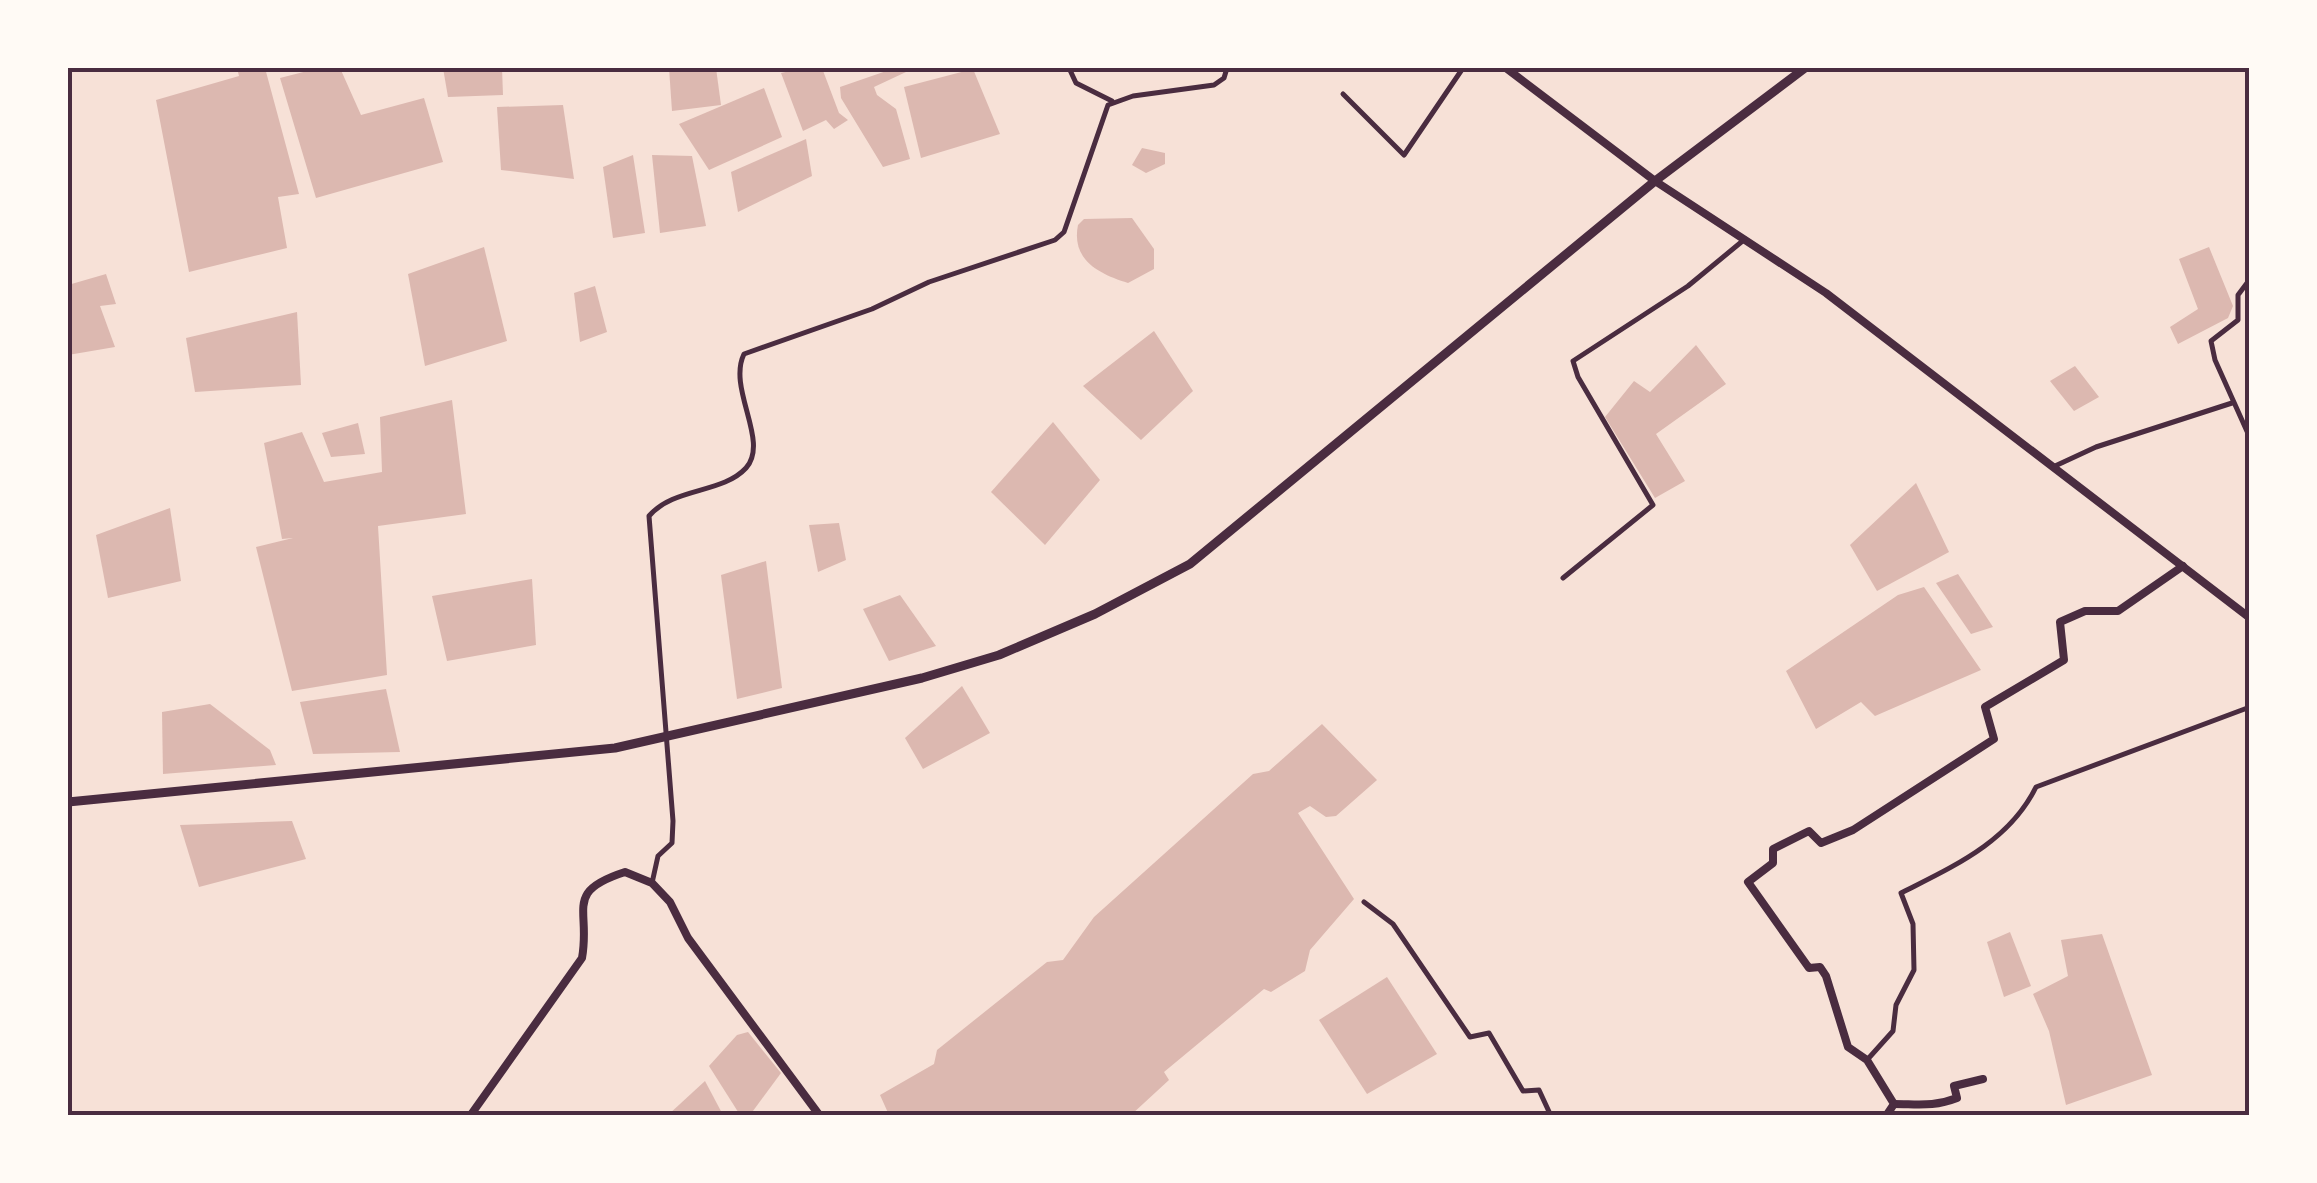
<svg xmlns="http://www.w3.org/2000/svg" width="2317" height="1183" font-family="'Noto Serif',serif">
<rect width="100%" height="100%" fill="#f7e1d7"/>
<g fill="#dcb8b0">
<polygon points="237,68 265,68 299,194 278,197 287,248 189,272 156,100 239,76"/>
<polygon points="319,68 340,68 361,115 424,98 443,162 316,198 280,78"/>
<polygon points="443,68 502,68 503,95 448,97"/>
<polygon points="669,68 716,68 721,105 672,111"/>
<polygon points="804,68 822,68 839,113 848,120 834,129 826,120 803,131 781,73"/>
<polygon points="895,68 906,72 874,87 877,95 896,109 910,159 883,167 841,98 840,87"/>
<polygon points="973,69 1000,134 921,158 904,87"/>
<polygon points="764,88 782,137 709,170 679,124"/>
<polygon points="563,105 574,179 501,170 497,107"/>
<polygon points="806,139 812,176 738,212 731,172"/>
<polygon points="1142,148 1165,153 1165,164 1146,173 1132,165"/>
<polygon points="633,155 645,233 613,238 603,167"/>
<polygon points="652,155 692,156 706,226 660,233"/>
<path d="M1132 218 1154 249V269L1128 283C1099 274 1071 260 1078 225L1084 219Z"/>
<polygon points="484,247 507,341 425,366 408,274"/>
<polygon points="2209,247 2233,306 2228,318 2178,344 2170,327 2198,309 2179,259"/>
<polygon points="106,274 116,304 100,306 115,347 68,355 68,285"/>
<polygon points="595,286 607,332 580,342 574,293"/>
<polygon points="297,312 301,385 195,392 186,338"/>
<polygon points="1154,331 1193,391 1141,440 1083,386"/>
<polygon points="1696,345 1726,384 1656,434 1685,481 1655,498 1605,417 1634,381 1650,392"/>
<polygon points="2075,366 2099,397 2074,411 2050,381"/>
<polygon points="452,400 466,514 378,526 387,675 292,691 256,547 293,538 282,539 264,443 302,432 324,482 382,472 380,417"/>
<polygon points="1053,422 1100,480 1045,545 991,492"/>
<polygon points="358,423 365,454 331,457 322,433"/>
<polygon points="1916,483 1949,552 1877,591 1850,545"/>
<polygon points="170,508 181,581 108,598 96,535"/>
<polygon points="839,523 846,560 818,572 809,525"/>
<polygon points="766,561 782,688 737,699 721,575"/>
<polygon points="1958,574 1993,627 1971,634 1936,583"/>
<polygon points="532,579 536,645 447,661 432,596"/>
<polygon points="1924,587 1981,670 1875,716 1861,702 1816,729 1786,671 1898,595"/>
<polygon points="900,595 936,646 889,661 863,609"/>
<polygon points="962,686 990,733 923,769 905,738"/>
<polygon points="386,689 400,752 313,754 300,702"/>
<polygon points="210,704 270,750 276,765 163,774 162,712"/>
<polygon points="1322,724 1377,780 1336,816 1326,817 1310,806 1298,813 1354,899 1310,950 1305,971 1271,992 1264,989 1164,1072 1169,1080 1131,1115 889,1115 880,1095 934,1064 937,1050 1047,962 1063,960 1094,917 1253,774 1269,771"/>
<polygon points="292,821 306,859 199,887 180,825"/>
<polygon points="2010,932 2031,986 2004,997 1987,942"/>
<polygon points="2102,934 2152,1075 2066,1105 2049,1031 2033,994 2068,976 2061,940"/>
<polygon points="1387,977 1437,1054 1367,1094 1319,1020"/>
<polygon points="748,1032 781,1073 750,1115 740,1115 709,1066 737,1035"/>
<polygon points="705,1081 723,1115 668,1115"/>
</g>
<g fill="none" stroke-linecap="round" stroke-linejoin="round">
<g stroke="#4a2c40" stroke-width="5">
<polyline points="1069,68 1076,83 1112,101"/>
<polyline points="1343,94 1404,155 1463,68"/>
<polyline points="2250,279 2238,295 2238,320 2211,341 2215,360 2250,438"/>
<polyline points="2055,466 2096,447 2232,403"/>
<polyline points="1563,578 1653,505 1578,377 1573,361 1688,286 1745,239"/>
<path d="M652 883 658 856 672 843 673 821 649 516C674 487 722 494 746 468 770 441 727 389 744 354L872 309 929 282 1055 240 1064 232 1108 105 1133 96 1214 85 1224 78 1227 68"/>
<polyline points="1364,902 1393,924 1470,1037 1489,1033 1523,1091 1539,1090 1551,1116"/>
<path d="M1867 1060 1893 1031 1896 1005 1914 970 1913 924 1901 893C1954 866 2009 842 2036 787L2250 707"/>
</g>
<g stroke="#4a2c40" stroke-width="8">
<polyline points="1506,68 1655,181 1826,293 2250,618"/>
<path d="M1894 1104C1918 1104 1934 1107 1957 1098L1954 1086 1983 1079"/>
<path d="M470 1116 582 958C591 909 563 892 625 872L652 883 670 902 688 938 820 1116"/>
<polyline points="1886,1116 1894,1104 1867,1060 1848,1047 1826,976 1820,967 1809,968 1748,882 1773,863 1773,849 1809,831 1821,843 1853,830 1994,739 1985,707 2064,660 2060,622 2085,611 2118,611 2183,566"/>
</g>
<polyline stroke="#4a2c40" stroke-width="9" points="68,802 615,748 922,678 999,655 1095,614 1190,564 1655,181 1805,68"/>
</g>
<rect width="2317" height="1183" fill="none" stroke="#fffaf5" stroke-width="140"/>
<rect x="70" y="70" width="2177" height="1043" fill="none" stroke="#4a2c40" stroke-width="4"/>
</svg>
